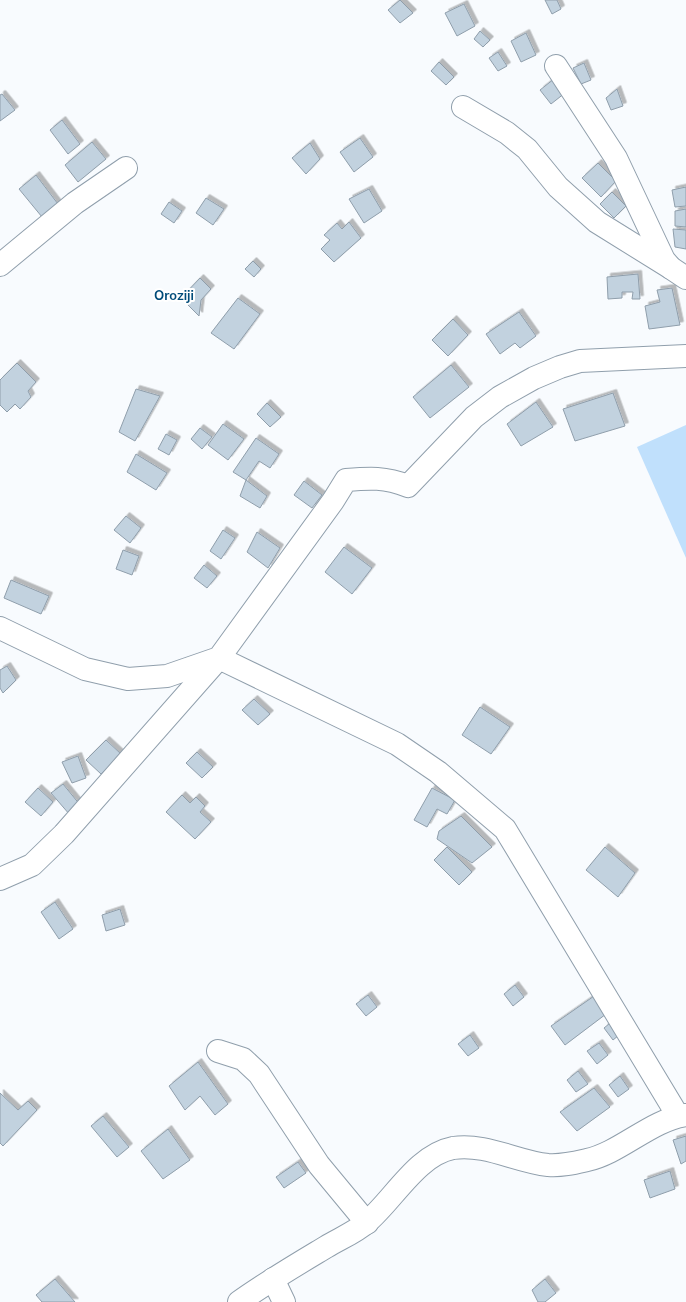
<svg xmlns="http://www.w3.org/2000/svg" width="686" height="1302" font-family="Mulish,sans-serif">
<defs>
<filter id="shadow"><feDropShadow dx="3.5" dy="-3.5" stdDeviation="0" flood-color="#0004"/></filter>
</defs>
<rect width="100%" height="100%" fill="#f8fbfe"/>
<polygon fill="#c0e0fc" points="686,425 686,558 637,447"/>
<g fill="#c2d2df" stroke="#8f9eab" filter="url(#shadow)">
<polygon points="400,0 413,13 400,23 388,10"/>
<polygon points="545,0 557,0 561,9 552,14"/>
<polygon points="464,4 475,26 457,36 445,13"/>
<polygon points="480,31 490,40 483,47 474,39"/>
<polygon points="526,33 536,55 521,62 511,41"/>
<polygon points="498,52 507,66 498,71 489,58"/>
<polygon points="439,62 454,77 446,85 431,71"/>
<polygon points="584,63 591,80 581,84 573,68"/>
<polygon points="559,75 570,89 551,104 540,90"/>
<polygon points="617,89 623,106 611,110 606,98"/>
<polygon points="2,94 15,110 0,121 0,95"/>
<polygon points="62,120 80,144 68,154 50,130"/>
<polygon points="360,138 373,157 354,172 340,152"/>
<polygon points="92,142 106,159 78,182 65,165"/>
<polygon points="310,143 320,159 306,174 292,158"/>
<polygon points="598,163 616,181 601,197 582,178"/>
<polygon points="36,175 58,204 42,217 19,189"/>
<polygon points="686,187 686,206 675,207 672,190"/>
<polygon points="369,189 382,211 364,223 349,199"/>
<polygon points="612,192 626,206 614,218 600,204"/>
<polygon points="206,198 224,209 213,225 196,213"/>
<polygon points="169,202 182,211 174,223 161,214"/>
<polygon points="686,209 686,227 675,226 675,211"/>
<polygon points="349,222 361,238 334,262 321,249 330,240 324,235 337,223 342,229"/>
<polygon points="673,229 686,230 686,249 675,247"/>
<polygon points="253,261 261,269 254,277 245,269"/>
<polygon points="638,274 640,299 632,299 633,292 622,292 622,298 608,299 607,277"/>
<polygon points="200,278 211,289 201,300 199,316 181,298"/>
<polygon points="672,288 680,325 649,329 645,306 660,302 657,290"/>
<polygon points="238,298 260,314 234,349 211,333"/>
<polygon points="519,312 536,336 520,348 515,343 500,354 486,334"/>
<polygon points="453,319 468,335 448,356 432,340"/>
<polygon points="17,363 36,382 28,391 31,397 20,409 15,404 7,412 0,405 0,380"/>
<polygon points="451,365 469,387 430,418 413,397"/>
<polygon points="136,389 160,396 135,441 119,432"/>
<polygon points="613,393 625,426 575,441 563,409"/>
<polygon points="536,402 553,427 521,446 507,424"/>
<polygon points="267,403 281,417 270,427 257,414"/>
<polygon points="223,424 244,439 228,460 208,445"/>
<polygon points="200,428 212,437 202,449 191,439"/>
<polygon points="166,434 177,440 169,455 158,449"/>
<polygon points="256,438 279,454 270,468 259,461 246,480 233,472"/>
<polygon points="136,454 167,473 156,490 127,472"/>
<polygon points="246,480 267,496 260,508 240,496"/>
<polygon points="304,481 322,495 312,508 294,495"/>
<polygon points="126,516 141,528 130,543 114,530"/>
<polygon points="223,530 235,538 221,559 210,551"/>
<polygon points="257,532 280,548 268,568 247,552"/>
<polygon points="344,547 372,568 352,594 325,572"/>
<polygon points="123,550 139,556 132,575 116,569"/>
<polygon points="204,565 217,576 207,588 194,578"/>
<polygon points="11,580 49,596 41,614 4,598"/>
<polygon points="7,666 16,680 3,693 0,688 0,670"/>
<polygon points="254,699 270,714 258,725 242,710"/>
<polygon points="480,707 510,727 491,754 462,735"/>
<polygon points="106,740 121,754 101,774 86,760"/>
<polygon points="197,752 213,767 202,778 186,763"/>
<polygon points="78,756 86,778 72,783 62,762"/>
<polygon points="63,784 81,806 70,815 51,793"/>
<polygon points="38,788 53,802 41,816 25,802"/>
<polygon points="432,788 455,800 447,814 437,809 427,827 414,820"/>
<polygon points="182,795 190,803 196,797 205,806 200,812 211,822 195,839 166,812"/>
<polygon points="461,816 492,847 472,863 437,839 439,831"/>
<polygon points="447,847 472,872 459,885 434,860"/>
<polygon points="605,847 635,873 618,897 586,870"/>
<polygon points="55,902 73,929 59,939 41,912"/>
<polygon points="120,909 125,925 106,931 102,915"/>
<polygon points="515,985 524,997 513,1006 504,994"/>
<polygon points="597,994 610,1011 565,1045 551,1026"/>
<polygon points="368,995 377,1007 366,1016 356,1004"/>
<polygon points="615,1019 624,1031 613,1040 604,1028"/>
<polygon points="470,1035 479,1048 468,1056 458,1044"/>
<polygon points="599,1043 608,1055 597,1064 587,1051"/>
<polygon points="198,1062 228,1104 215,1115 200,1096 185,1110 169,1086"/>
<polygon points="578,1071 588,1084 576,1092 567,1080"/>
<polygon points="620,1076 629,1089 618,1097 609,1085"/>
<polygon points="594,1088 610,1107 577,1131 560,1112"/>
<polygon points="0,1093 18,1110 28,1101 37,1110 3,1146 0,1143"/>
<polygon points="103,1116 129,1147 117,1157 91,1126"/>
<polygon points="168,1129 190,1160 163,1179 141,1151"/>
<polygon points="686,1136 686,1161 681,1164 673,1140"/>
<polygon points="298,1162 306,1173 284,1188 276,1177"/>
<polygon points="670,1171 675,1189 650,1198 644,1180"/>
<polygon points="55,1279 75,1302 42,1302 36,1295"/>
<polygon points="545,1279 556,1293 545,1302 538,1302 532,1290"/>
</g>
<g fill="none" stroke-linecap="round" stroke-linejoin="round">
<defs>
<g id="minor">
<polyline points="556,66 616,158 664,260 671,268 686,278"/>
<polyline points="463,107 507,133 527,149 558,187 597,222 671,268"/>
<polyline points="0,265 75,203 126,168"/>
<path d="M0 628 85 669 128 679 167 676 219 658 333 501 346 480C370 478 385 477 408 486L474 417 500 397 534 378 560 367 580 361 686 356"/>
<polyline points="0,879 32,865 64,834 219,658 397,744 438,772 505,829 678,1116"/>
<polyline points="218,1051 243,1059 259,1074 319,1165 367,1223"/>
<polyline points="273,1279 284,1302"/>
<path d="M239 1302C267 1282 296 1265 326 1247 339 1239 356 1232 367 1222 394 1199 417 1155 453 1148 486 1143 517 1162 548 1165 562 1166 574 1163 587 1160 620 1153 651 1120 686 1115"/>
</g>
</defs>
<use href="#minor" stroke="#909fac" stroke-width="24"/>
<use href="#minor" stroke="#fff" stroke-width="22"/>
</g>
<g text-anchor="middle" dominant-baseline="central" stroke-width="4" stroke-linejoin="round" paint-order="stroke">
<g font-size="13" font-weight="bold" fill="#004b79" stroke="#fff">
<text x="174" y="295">Oroziji</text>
</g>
</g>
</svg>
